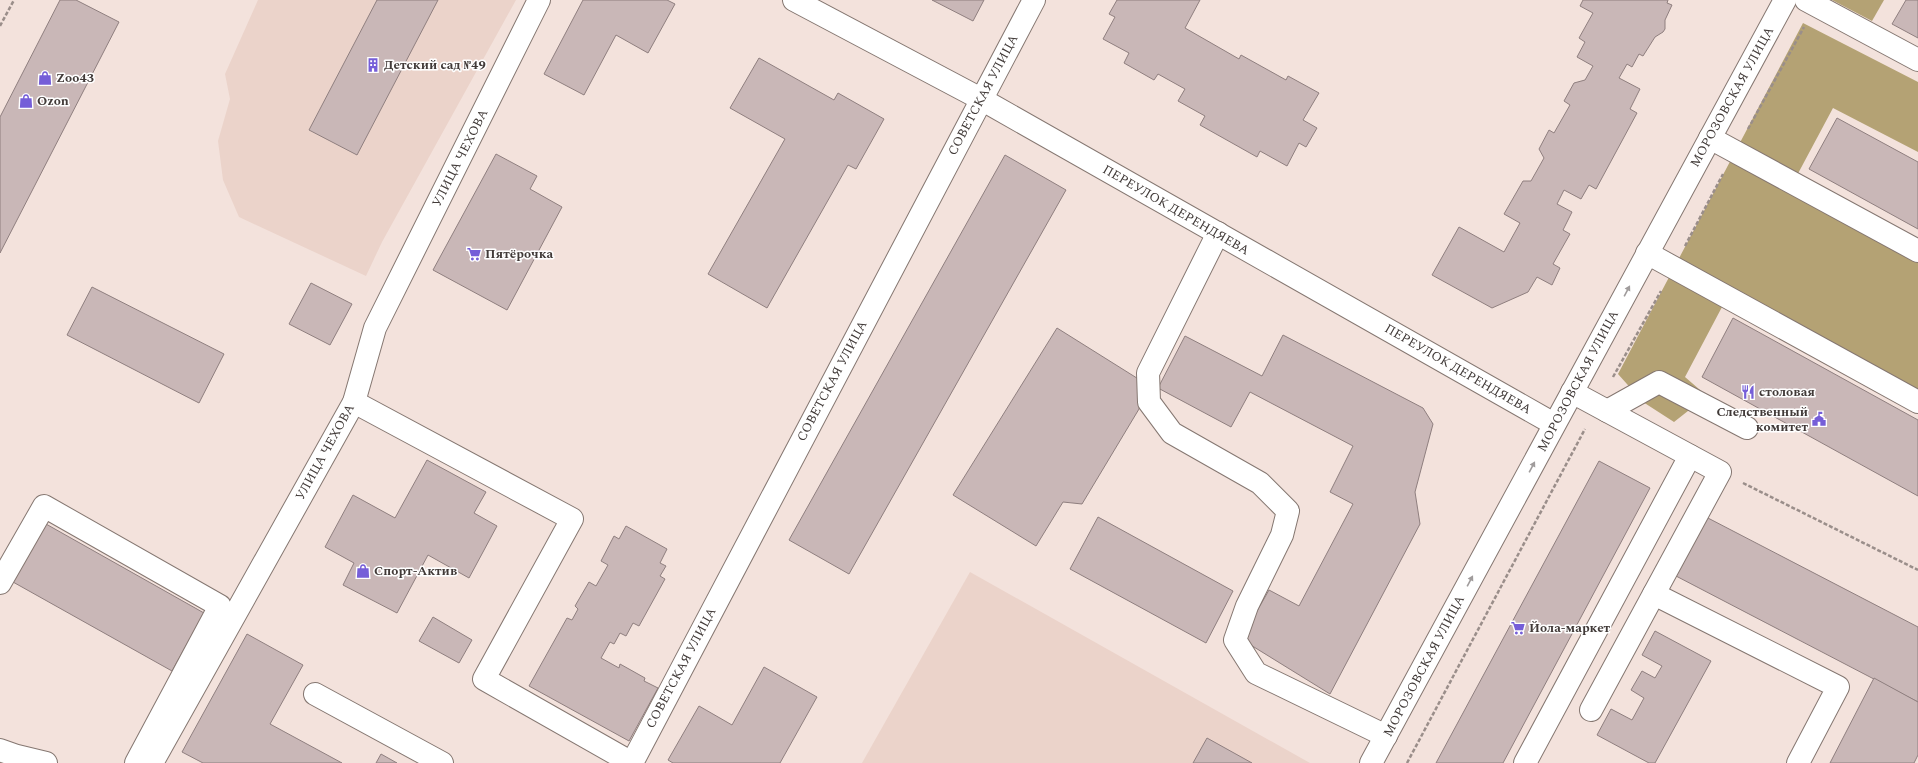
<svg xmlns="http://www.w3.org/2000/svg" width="1918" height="763" font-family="Spectral,serif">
<rect width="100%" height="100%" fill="#f3e2dc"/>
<g fill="#ebd3ca">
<polygon points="258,0 516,0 382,242 366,276 239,217 223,180 218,141 230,99 225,74"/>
<polygon points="970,572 1310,763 862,763"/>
</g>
<g fill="#b4a274">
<polygon points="1832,0 1884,0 1872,21"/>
<polygon points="1803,23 1918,82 1918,152 1833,108 1794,181 1918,246 1918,412 1722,307 1685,377 1707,396 1674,422 1643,402 1618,374"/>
</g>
<g fill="#c9b7b7" stroke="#8f7f7f">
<polygon points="60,0 76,0 119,22 0,253 0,117"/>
<polygon points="377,0 438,0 357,155 309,130"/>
<polygon points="583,0 667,0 675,4 648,53 616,35 584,95 544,74"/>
<polygon points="932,0 984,0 973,21"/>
<polygon points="1117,0 1200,0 1185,28 1239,59 1241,55 1286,80 1288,76 1319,93 1303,120 1317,128 1306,147 1299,143 1287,166 1260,151 1257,157 1200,125 1205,116 1178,101 1185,89 1158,74 1154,80 1124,63 1129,53 1103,39 1115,17 1109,14"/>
<polygon points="1583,0 1668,0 1667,3 1672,5 1665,20 1665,29 1663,32 1655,37 1643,56 1639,54 1632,67 1627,64 1619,78 1640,89 1630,109 1637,113 1596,189 1589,185 1581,199 1564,190 1557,204 1572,212 1563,230 1570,234 1553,264 1560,268 1552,285 1537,277 1528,292 1492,308 1432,275 1459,227 1504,252 1520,223 1504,214 1523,181 1531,181 1544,158 1539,149 1549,130 1554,133 1570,105 1564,101 1574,83 1585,80 1593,66 1577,57 1585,42 1579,38 1593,13 1580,6"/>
<polygon points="1906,0 1918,0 1918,38 1892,24"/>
<polygon points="759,58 834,100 838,93 884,119 856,169 848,165 767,308 708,274 785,139 730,108"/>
<polygon points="1837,118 1918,162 1918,229 1809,169"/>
<polygon points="496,154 537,176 530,189 562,207 507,310 433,270"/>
<polygon points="1005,155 1066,190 849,574 789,540"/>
<polygon points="311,283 352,304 330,345 289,324"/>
<polygon points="92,287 224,354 199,403 67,335"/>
<polygon points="1733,318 1918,420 1918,496 1702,377"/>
<polygon points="1057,328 1140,380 1139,409 1082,504 1063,502 1036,546 953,495"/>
<polygon points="1283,335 1423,408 1433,424 1415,492 1420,524 1330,694 1241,639 1269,590 1299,606 1353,504 1330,492 1353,446 1250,392 1231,427 1158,388 1185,336 1262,376"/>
<polygon points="427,460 486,492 474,513 497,526 469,578 428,555 397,613 343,585 354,563 325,547 353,495 395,518"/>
<polygon points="1599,461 1650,488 1503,763 1436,763"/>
<polygon points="1098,517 1233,591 1206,643 1070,569"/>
<polygon points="1706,517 1918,627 1918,702 1676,576"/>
<polygon points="46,524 204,613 172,671 13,582"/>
<polygon points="626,526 667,549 660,563 666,566 660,576 665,579 639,626 633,623 626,636 620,633 614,644 610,642 601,658 619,668 620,664 645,678 644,681 658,688 629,741 529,686 567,618 572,620 578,609 575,606 589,582 596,586 608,565 601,561 614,536 619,539"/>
<polygon points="433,617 472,640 459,663 419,641"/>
<polygon points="1655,631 1711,661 1655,763 1649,763 1597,735 1611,709 1632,720 1644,698 1631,690 1642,671 1655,678 1662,666 1642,655"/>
<polygon points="247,634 303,665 270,724 342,763 203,763 182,752"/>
<polygon points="764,667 817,697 780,763 673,763 668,760 699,706 732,725"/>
<polygon points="1874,678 1918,702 1918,755 1914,763 1830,763"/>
<polygon points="1207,738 1252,763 1193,763"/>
<polygon points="381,754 397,763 376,763"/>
</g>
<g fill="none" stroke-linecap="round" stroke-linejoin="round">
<defs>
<g id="minor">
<polyline points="794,0 981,99 1554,424"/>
<polyline points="1806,0 1918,60"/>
<polyline points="1710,138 1918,251"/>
<polyline points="1218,233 1148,373 1149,402 1172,433 1260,483 1288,511 1282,535 1247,606 1235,640 1256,673 1386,736"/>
<polyline points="1647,253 1918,402"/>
<polyline points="1572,392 1720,472 1591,710"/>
<polyline points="354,402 572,519 484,679 632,763 1034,0"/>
<polyline points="1607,411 1659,382 1747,428"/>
<polyline points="0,583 44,506 220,606 136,763"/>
<polyline points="1654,594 1838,687 1798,763"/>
<polyline points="315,694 442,763"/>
<polyline points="152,763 354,402 375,328 539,0"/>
<polyline points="1371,763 1785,0"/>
<polyline points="1525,763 1690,456"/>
</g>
<polyline id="major" points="0,750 17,756 46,763"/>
</defs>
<use href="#minor" stroke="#857771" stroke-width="24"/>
<use href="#major" stroke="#857771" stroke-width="24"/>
<g stroke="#9a8e8a" stroke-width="2.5" stroke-dasharray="4 2" stroke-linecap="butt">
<polyline points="0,26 14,0"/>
<polyline points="1748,129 1804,27"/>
<polyline points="1685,246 1723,174"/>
<polyline points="1613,377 1661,291"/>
<polyline points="1743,483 1918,570"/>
<polyline points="1407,763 1585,429"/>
</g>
<use href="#minor" stroke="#fff" stroke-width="22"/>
<use href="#major" stroke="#fff" stroke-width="22"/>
</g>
<defs><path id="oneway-solid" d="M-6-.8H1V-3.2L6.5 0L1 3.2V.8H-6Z"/></defs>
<g fill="#a09c9c">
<use href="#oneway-solid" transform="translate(1627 291) rotate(-62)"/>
<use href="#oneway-solid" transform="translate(1532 467) rotate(-62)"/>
<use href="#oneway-solid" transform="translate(1470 581) rotate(-62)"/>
</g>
<defs>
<symbol id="building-bare" viewBox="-9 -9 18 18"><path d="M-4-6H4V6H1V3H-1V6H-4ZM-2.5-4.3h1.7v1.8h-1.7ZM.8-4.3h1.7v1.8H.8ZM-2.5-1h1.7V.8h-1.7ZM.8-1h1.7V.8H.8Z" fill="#755ed8" stroke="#fff" stroke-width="2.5" paint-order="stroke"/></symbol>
<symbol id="shop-bare" viewBox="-9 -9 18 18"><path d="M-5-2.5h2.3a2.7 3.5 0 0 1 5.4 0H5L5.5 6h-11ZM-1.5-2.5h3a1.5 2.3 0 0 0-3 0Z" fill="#755ed8" stroke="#fff" stroke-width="2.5" paint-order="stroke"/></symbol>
<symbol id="supermarket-bare" viewBox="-9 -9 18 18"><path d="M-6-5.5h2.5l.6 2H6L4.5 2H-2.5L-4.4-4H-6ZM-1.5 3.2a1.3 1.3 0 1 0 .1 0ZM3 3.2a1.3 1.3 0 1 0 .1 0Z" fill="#755ed8" stroke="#fff" stroke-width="2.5" paint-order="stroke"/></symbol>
<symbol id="restaurant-bare" viewBox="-9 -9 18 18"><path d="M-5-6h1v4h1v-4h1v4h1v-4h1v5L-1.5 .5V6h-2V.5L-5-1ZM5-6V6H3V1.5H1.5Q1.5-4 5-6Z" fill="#755ed8" stroke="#fff" stroke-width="2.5" paint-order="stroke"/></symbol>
<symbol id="civic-bare" viewBox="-9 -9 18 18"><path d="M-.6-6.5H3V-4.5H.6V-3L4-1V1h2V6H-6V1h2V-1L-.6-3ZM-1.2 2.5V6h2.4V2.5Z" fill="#755ed8" stroke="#fff" stroke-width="2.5" paint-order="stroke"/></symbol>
</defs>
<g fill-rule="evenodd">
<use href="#building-bare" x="363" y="55" width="20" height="20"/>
<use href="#shop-bare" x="35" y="68" width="20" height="20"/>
<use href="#shop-bare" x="16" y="91" width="20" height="20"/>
<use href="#supermarket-bare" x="464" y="244" width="20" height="20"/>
<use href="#restaurant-bare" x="1738" y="382" width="20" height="20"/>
<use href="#civic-bare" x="1809" y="409" width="20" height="20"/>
<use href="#shop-bare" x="353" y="561" width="20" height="20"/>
<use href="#supermarket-bare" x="1508" y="618" width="20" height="20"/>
</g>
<g text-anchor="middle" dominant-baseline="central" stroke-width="3" stroke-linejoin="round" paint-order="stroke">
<g font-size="13" font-weight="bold" fill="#413a38" stroke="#fff" text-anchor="start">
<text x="384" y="65">Детский сад №49</text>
<text x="56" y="78">Zoo43</text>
<text x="37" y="101">Ozon</text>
<text x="485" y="254">Пятёрочка</text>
<text x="1759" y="392">столовая</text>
<text x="1808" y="412" text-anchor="end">Следственный<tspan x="1808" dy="15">комитет</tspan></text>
<text x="374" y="571">Спорт-Актив</text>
<text x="1529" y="628">Йола-маркет</text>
</g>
<g font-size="13" fill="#413a38" stroke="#fff">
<text transform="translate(983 95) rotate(-62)">СОВЕТСКАЯ УЛИЦА</text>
<text transform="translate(1732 97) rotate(-61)">МОРОЗОВСКАЯ УЛИЦА</text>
<text transform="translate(460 158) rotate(-63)">УЛИЦА ЧЕХОВА</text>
<text transform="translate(1176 210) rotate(30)">ПЕРЕУЛОК ДЕРЕНДЯЕВА</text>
<text transform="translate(1458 369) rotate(30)">ПЕРЕУЛОК ДЕРЕНДЯЕВА</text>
<text transform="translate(832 381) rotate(-62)">СОВЕТСКАЯ УЛИЦА</text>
<text transform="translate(1578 381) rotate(-62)">МОРОЗОВСКАЯ УЛИЦА</text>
<text transform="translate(325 452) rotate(-61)">УЛИЦА ЧЕХОВА</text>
<text transform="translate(1424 666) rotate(-62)">МОРОЗОВСКАЯ УЛИЦА</text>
<text transform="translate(681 668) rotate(-62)">СОВЕТСКАЯ УЛИЦА</text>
</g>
</g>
</svg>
